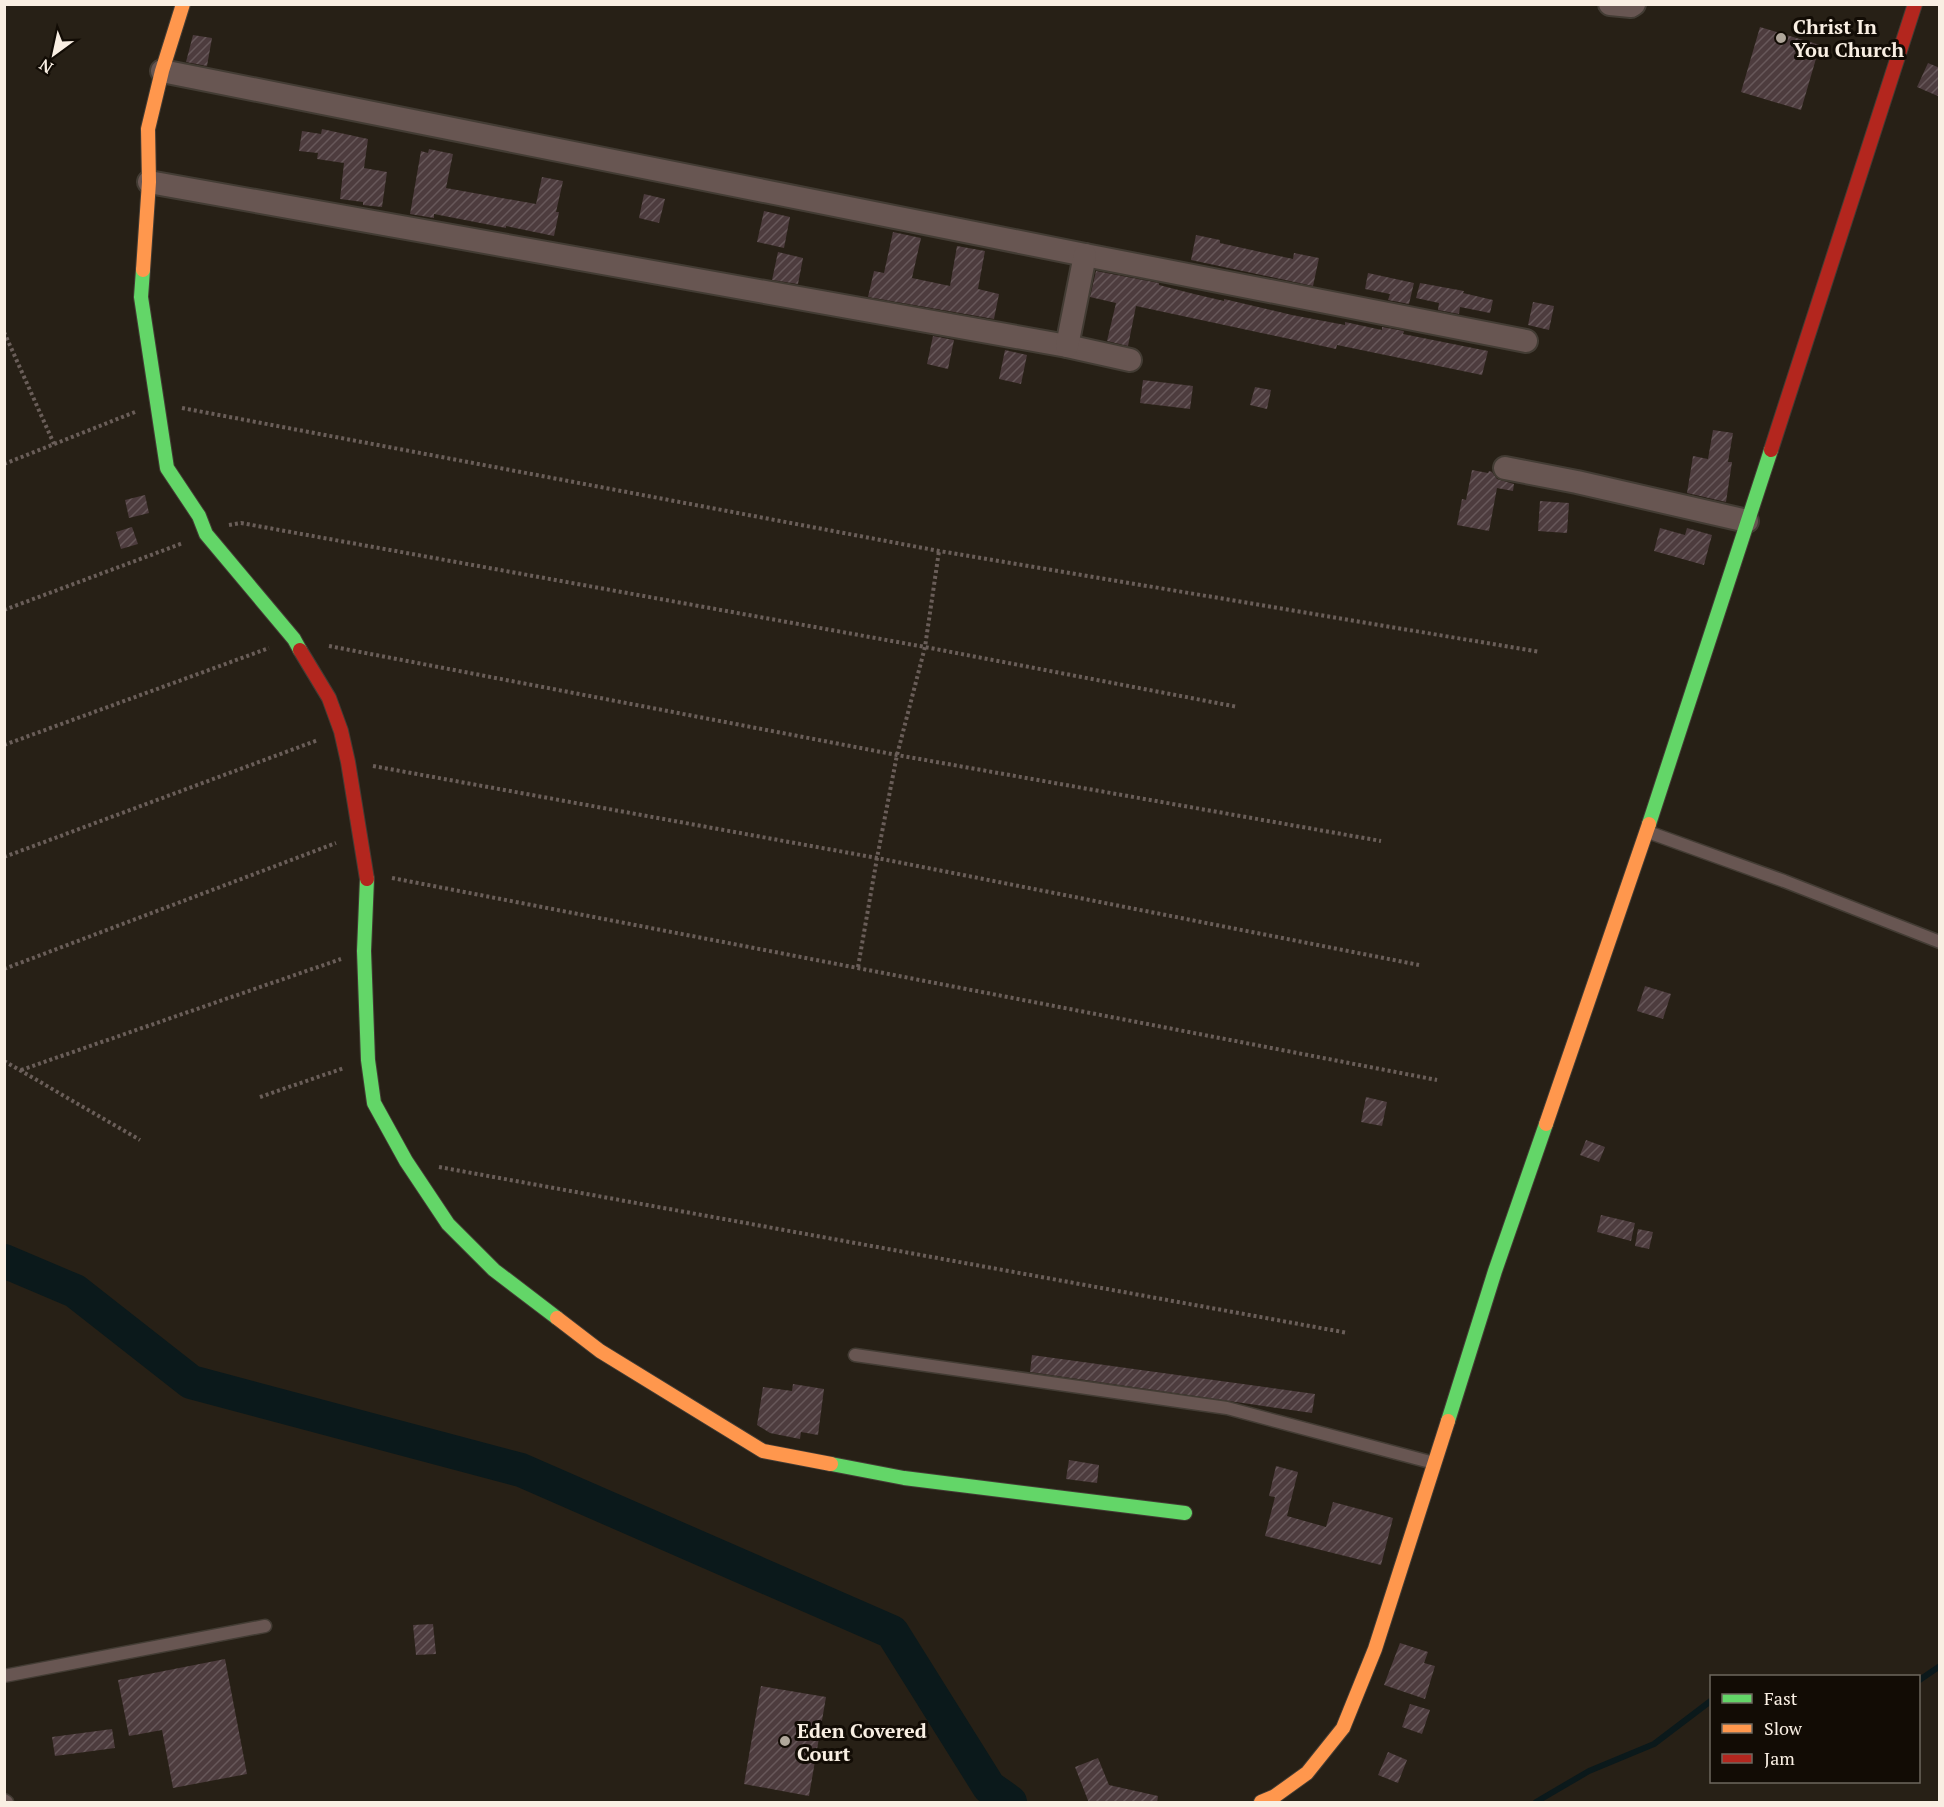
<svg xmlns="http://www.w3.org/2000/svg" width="1944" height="1807" font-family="'PT Serif',serif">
<defs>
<pattern id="building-hatch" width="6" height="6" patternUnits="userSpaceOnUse" patternTransform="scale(1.5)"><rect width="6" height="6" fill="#4d3c3e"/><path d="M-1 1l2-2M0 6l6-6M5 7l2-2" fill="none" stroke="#67585a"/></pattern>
</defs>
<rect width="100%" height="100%" fill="#272016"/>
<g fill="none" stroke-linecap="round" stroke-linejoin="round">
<g stroke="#0b191b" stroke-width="6">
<polyline points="1918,1681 1940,1666"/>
<polyline points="1536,1802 1589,1771 1654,1744 1712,1700"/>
</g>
<polyline stroke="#0b191b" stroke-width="34" points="4,1261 75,1291 191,1382 521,1470 892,1632 989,1787 1010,1802"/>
</g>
<g fill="url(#building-hatch)">
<polygon points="1760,27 1820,45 1801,110 1741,92"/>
<polygon points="193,35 212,38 207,66 186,62"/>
<polygon points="1928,63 1940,68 1940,97 1917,87"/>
<polygon points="322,129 368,139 364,168 387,172 382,207 363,205 363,202 340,199 344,163 317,159 318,153 299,151 302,131 321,134"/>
<polygon points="429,149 453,154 446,188 536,204 542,177 563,181 556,212 559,212 554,236 506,226 506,228 434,214 434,218 410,214 421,151 428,153"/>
<polygon points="644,194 665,199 659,223 639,218"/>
<polygon points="764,211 790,217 784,248 757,242"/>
<polygon points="893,232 921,238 912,278 950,286 957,246 985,251 978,289 999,294 994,319 868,297 874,271 884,273"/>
<polygon points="1196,235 1220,240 1220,243 1293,259 1294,253 1319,258 1313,286 1191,260"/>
<polygon points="778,252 803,258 798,284 772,280"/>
<polygon points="1096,271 1159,283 1159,285 1194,294 1224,301 1224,299 1292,315 1345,325 1345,322 1382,330 1382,327 1404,331 1403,334 1488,351 1482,375 1337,345 1336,349 1136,306 1128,346 1107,341 1116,303 1090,297"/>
<polygon points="1368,273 1414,283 1409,304 1388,300 1390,294 1365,289"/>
<polygon points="1420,283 1464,291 1463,293 1493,300 1490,313 1460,307 1459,314 1438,310 1439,303 1416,298"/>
<polygon points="1533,302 1554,306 1549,330 1528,325"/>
<polygon points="933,336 954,340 948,369 927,364"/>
<polygon points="1005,350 1027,355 1021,384 999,379"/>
<polygon points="1143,380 1193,386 1190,409 1140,403"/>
<polygon points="1255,387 1271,390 1267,409 1250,405"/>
<polygon points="1713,430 1733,433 1728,462 1732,462 1726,502 1687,493 1693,456 1708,459"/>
<polygon points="1472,470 1488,473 1489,471 1492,472 1497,479 1514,484 1513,491 1497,488 1489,531 1457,525 1462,499 1466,500"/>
<polygon points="145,495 149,513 129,518 125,500"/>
<polygon points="1540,501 1569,503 1567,533 1538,531"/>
<polygon points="132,527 138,544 121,549 116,532"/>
<polygon points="1660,528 1685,535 1687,528 1712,535 1704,565 1654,551"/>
<polygon points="1645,986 1671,994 1663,1019 1637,1011"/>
<polygon points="1366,1097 1387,1102 1382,1126 1361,1122"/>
<polygon points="1586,1140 1605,1147 1599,1162 1580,1155"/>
<polygon points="1601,1215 1635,1223 1631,1241 1597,1232"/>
<polygon points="1638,1229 1653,1232 1649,1249 1635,1246"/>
<polygon points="1032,1355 1315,1394 1312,1413 1030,1372"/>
<polygon points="793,1384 824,1389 818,1435 801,1432 800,1439 770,1433 757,1425 763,1387 792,1391"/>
<polygon points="1069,1460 1099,1465 1097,1483 1066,1479"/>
<polygon points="1276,1466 1298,1472 1287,1516 1326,1527 1333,1502 1393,1518 1381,1565 1265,1536 1275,1497 1269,1496"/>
<polygon points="433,1624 436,1654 416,1655 413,1625"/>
<polygon points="1400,1643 1428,1652 1424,1663 1435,1666 1425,1699 1384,1685"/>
<polygon points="225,1659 247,1774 173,1788 162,1730 129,1736 118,1680"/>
<polygon points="761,1686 826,1697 809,1796 744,1784"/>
<polygon points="1410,1704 1430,1710 1422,1734 1402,1727"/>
<polygon points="112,1729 115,1748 55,1756 52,1737"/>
<polygon points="1388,1752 1407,1760 1398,1783 1378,1775"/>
<polygon points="1098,1758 1109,1785 1158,1796 1157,1803 1089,1803 1075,1767"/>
</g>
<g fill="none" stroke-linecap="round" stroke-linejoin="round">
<defs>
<g id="lane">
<polyline points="1648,832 1784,881 1940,942"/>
<polyline points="855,1355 1227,1408 1434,1463"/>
<polyline points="4,1676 265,1626"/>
<polyline points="4,1800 7,1802"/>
</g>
<g id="street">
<polyline points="1610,4 1631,6 1634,4"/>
<polyline points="162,71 1085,255 1526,341"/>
<polyline points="149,182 1067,346 1130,360"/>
<polyline points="1067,346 1085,255"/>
<polyline points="1505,468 1577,482 1747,521"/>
</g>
<g id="fast">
<polyline points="143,270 141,297 167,468 199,516 206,534 294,639 300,650"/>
<polyline points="1649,824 1771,450"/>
<polyline points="367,879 364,951 368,1060 374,1103 406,1161 448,1224 494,1270 557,1318"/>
<polyline points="1448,1421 1495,1271 1546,1124"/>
<polyline points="831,1464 904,1478 1185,1513"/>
</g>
<g id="slow">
<polyline points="143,270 149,182 148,129 162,71 183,4"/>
<polyline points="1546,1124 1649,824"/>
<polyline points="557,1318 600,1351 763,1451 831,1464"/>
<polyline points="1261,1802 1275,1796 1307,1773 1343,1728 1375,1649 1448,1421"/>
</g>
<g id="jam">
<polyline points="1771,450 1915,4"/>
<polyline points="300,650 329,698 341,731 348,762 367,879"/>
</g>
</defs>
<use href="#lane" stroke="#433c34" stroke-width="15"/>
<use href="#street" stroke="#433c34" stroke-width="26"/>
<use href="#fast" stroke="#433c34" stroke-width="16"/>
<use href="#slow" stroke="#433c34" stroke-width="16"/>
<use href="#jam" stroke="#433c34" stroke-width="16"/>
<g stroke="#6a5e59" stroke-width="4" stroke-dasharray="3 3" stroke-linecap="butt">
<polyline points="4,332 54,444"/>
<polyline points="182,408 939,551 1540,652"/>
<polyline points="4,464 135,412"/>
<polyline points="229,525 241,523 925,647 1238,707"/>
<polyline points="4,610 183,543"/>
<polyline points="329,646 897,755 1381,841"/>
<polyline points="4,745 269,648"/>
<polyline points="373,766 877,858 1419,965"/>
<polyline points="4,857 318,740"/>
<polyline points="392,878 1437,1080"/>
<polyline points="858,967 877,858 897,755 925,647 939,551"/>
<polyline points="4,969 336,843"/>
<polyline points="4,1061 140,1140"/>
<polyline points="21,1070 341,959"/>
<polyline points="260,1097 344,1068"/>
<polyline points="439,1167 1348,1333"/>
</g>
<use href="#lane" stroke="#685652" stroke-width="12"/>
<use href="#street" stroke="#685652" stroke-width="22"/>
<use href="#fast" stroke="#63d668" stroke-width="14"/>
<use href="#slow" stroke="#ff974d" stroke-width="14"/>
<use href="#jam" stroke="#b3261e" stroke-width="14"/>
</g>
<g fill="#b0a79b" stroke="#120c05" stroke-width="2">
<circle cx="1781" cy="38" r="6"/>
<circle cx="785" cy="1741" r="6"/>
</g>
<g text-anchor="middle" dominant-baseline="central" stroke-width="6" stroke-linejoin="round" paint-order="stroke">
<g font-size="20" font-weight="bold" fill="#f9efe3" stroke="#120c05" text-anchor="start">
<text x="1793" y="26">Christ In<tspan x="1793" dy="23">You Church</tspan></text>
<text x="797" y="1730">Eden Covered<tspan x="797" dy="23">Court</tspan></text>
</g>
</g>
<rect width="1944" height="1807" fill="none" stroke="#f9efe3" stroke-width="12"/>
<rect x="1710" y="1675" width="210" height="108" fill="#120c05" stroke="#6e675e" stroke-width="1.5"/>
<rect x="1722" y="1694" width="30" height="9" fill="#63d668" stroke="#6e675e" stroke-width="1.5"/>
<text x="1764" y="1705" font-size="18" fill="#f9efe3">Fast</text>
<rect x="1722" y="1724" width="30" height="9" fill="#ff974d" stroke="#6e675e" stroke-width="1.5"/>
<text x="1764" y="1735" font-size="18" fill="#f9efe3">Slow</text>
<rect x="1722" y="1754" width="30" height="9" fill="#b3261e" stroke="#6e675e" stroke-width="1.5"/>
<text x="1764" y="1765" font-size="18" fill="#f9efe3">Jam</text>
<g transform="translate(54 54) rotate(213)" stroke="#120c05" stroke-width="4.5" paint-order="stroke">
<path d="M0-4.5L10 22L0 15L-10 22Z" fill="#f9efe3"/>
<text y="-9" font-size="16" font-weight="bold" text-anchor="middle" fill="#f9efe3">N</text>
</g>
</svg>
